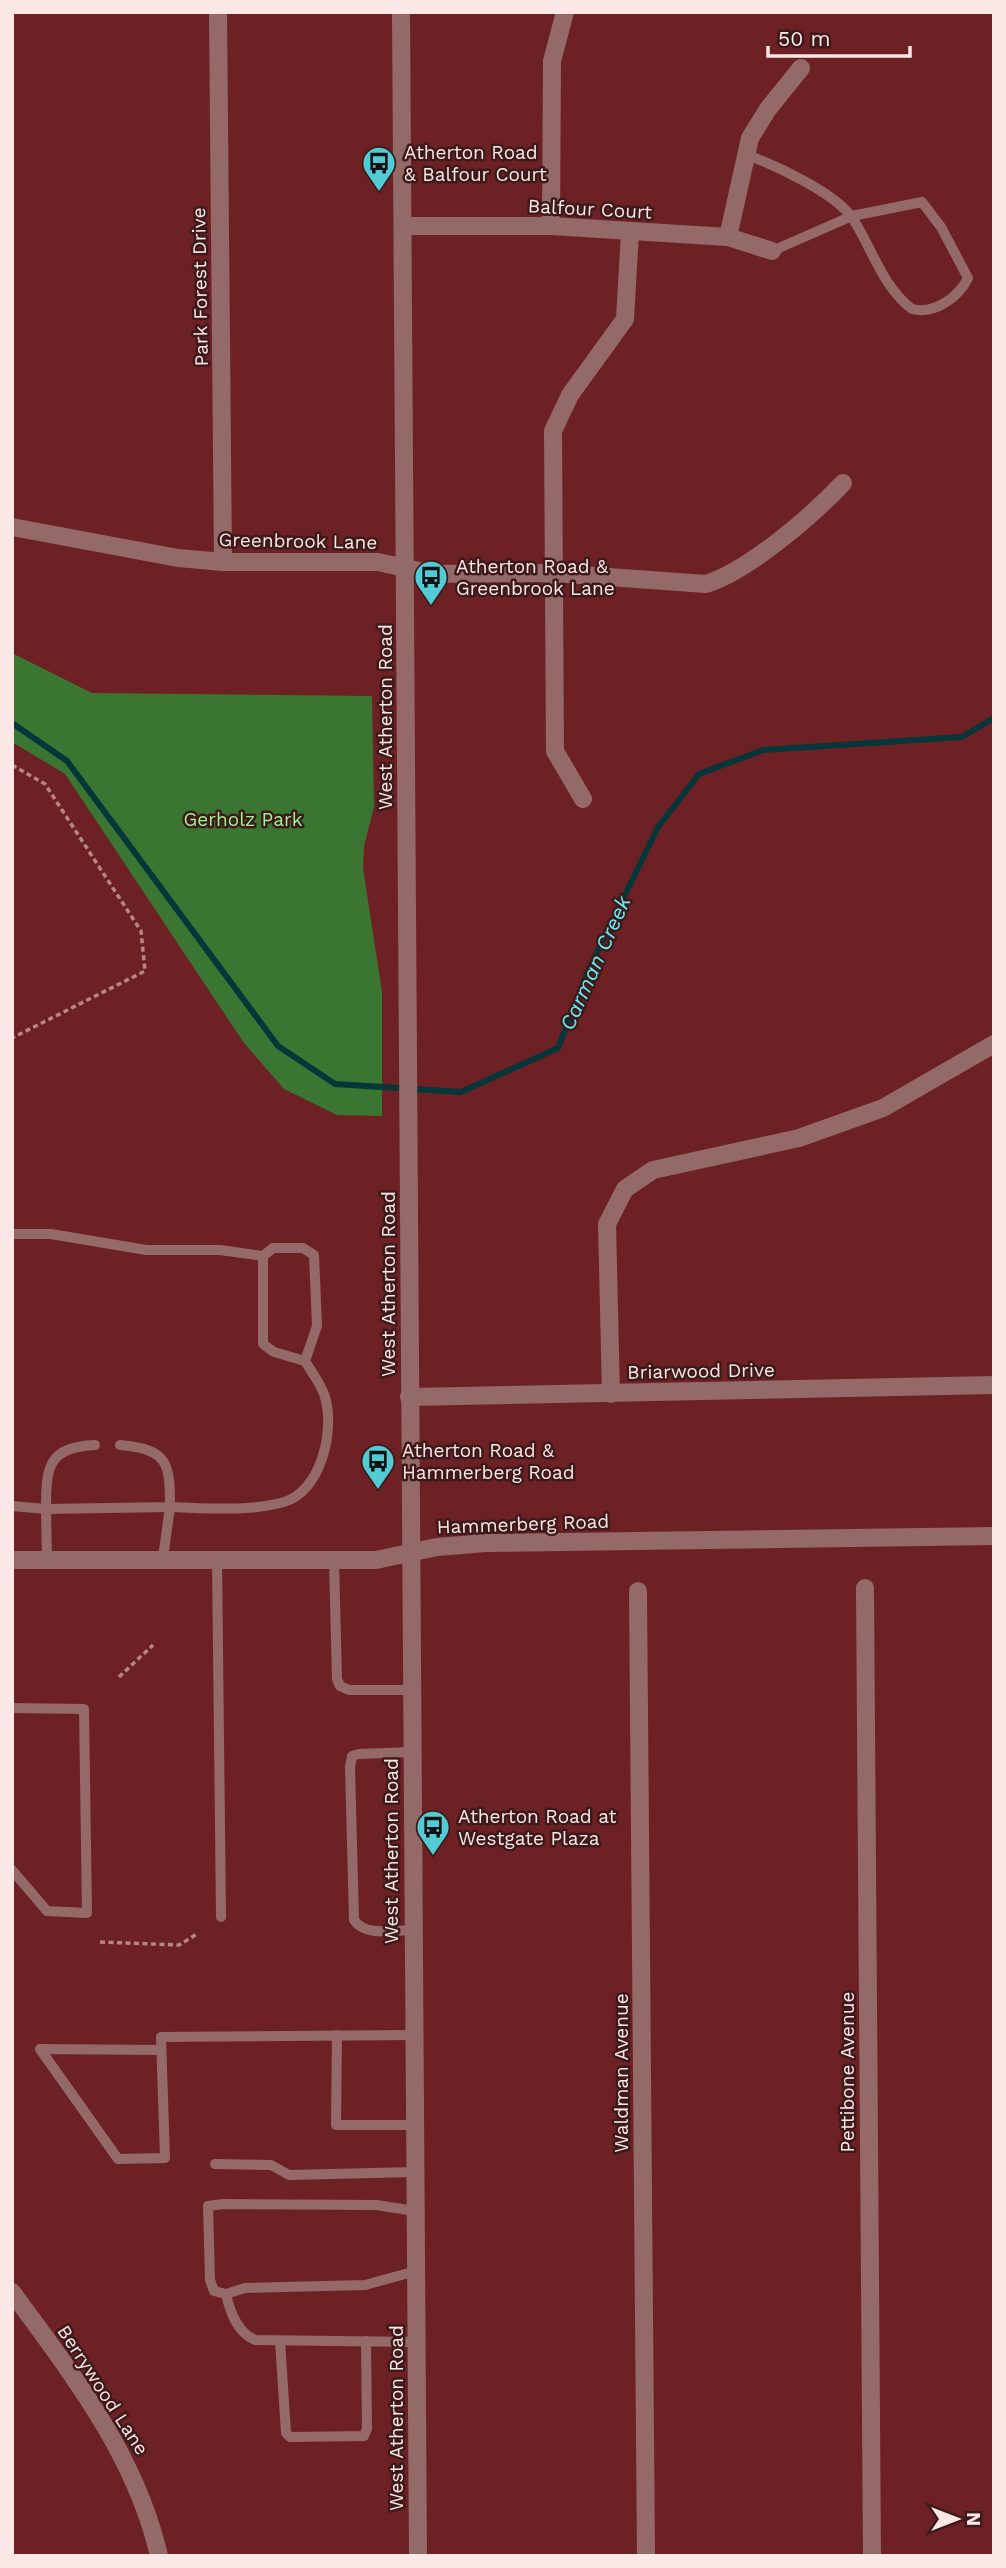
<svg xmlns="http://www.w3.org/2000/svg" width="1006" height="2568" font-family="'Work Sans',sans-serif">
<rect width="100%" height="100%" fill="#6e2125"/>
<polygon fill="#3b7532" points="12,653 92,693 372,696 374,807 364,846 363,868 382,992 382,1116 337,1115 284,1089 244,1043 65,774 12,742"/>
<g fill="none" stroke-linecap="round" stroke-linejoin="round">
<polyline stroke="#053639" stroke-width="6" points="12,723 67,761 278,1046 335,1084 461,1092 558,1048 587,973 658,827 699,774 763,750 962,737 994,718"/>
<g stroke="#b68788" stroke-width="3.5" stroke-dasharray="5 3.5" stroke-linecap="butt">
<polyline points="12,765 45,784 141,931 145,971 12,1038"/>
<polyline points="119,1677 153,1645"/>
<polyline points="100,1942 179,1945 197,1934"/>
</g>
<g stroke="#946a68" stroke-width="10">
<path d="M747 155C775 165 836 193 853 219 872 248 883 288 912 309 934 315 959 297 968 278L941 227 922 202 852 216 772 251"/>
<polyline points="12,1234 51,1234 146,1250 220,1250 263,1256"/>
<path d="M12 1506 46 1509C46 1467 48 1447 95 1445"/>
<path d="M163 1558 170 1507C206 1508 249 1512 284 1502 322 1491 336 1427 324 1394 320 1383 311 1371 305 1361L274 1352 263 1344V1256L273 1248H303L314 1255 317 1326 305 1361"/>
<polyline points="217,1558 221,1917"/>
<path d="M47 1560 46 1509 170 1507C170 1463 168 1449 120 1445"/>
<polyline points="334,1561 337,1679 340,1686 349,1690 410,1690"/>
<polyline points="12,1708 84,1709 87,1913 47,1911 12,1870"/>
<path d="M411 1752 359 1754 352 1756 350 1767 354 1920C365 1937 394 1930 412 1930"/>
<polyline points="337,2035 336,2125 414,2125"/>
<polyline points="161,2050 40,2049 118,2159 165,2158 161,2037 414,2035"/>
<polyline points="215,2164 271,2165 289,2175 415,2172"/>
<path d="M416 2271 365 2285 245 2288 226 2294C230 2312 237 2332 255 2340L416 2342"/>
<polyline points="226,2294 214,2291 210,2280 208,2206 223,2204 376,2205 415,2211"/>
<polyline points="280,2341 286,2433 290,2437 364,2436 367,2429 366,2341"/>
</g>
<g stroke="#946a68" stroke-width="18">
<polyline points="218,12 223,562"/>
<polyline points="403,226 551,226 728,237 772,251"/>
<polyline points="551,226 552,61 565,12"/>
<polyline points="728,237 750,138 768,109 801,68"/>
<path d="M12 527 178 558 223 562H378L433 574 553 573 706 584C748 571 812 516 843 483"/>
<polyline points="583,799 555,751 553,431 570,395 625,319 630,232"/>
<polyline points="611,1394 607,1224 625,1189 653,1170 799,1138 883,1108 994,1044"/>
<polyline points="409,1397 994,1385"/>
<polyline points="12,1560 376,1560 437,1547 486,1543 994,1536"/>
<polyline points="865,1588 872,2556"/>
<polyline points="638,1591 646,2556"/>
<path d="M12 2292C72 2374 136 2455 159 2556"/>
</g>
<polyline stroke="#946a68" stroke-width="18" points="401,12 418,2556"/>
</g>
<defs>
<symbol id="bus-pin" viewBox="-11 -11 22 30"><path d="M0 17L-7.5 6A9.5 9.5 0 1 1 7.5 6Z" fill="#51ccd4" stroke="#3d1a1a"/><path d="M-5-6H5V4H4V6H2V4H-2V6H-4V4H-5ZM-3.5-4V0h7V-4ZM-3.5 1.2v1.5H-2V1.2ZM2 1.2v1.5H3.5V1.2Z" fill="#111"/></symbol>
</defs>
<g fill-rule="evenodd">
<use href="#bus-pin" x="360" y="144" width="38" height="52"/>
<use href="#bus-pin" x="412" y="558" width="38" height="52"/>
<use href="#bus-pin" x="359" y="1442" width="38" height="52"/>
<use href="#bus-pin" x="414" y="1808" width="38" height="52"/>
</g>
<g text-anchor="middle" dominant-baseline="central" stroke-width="5" stroke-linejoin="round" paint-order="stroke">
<g font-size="19" fill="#fbe7e6" stroke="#3d1a1a" text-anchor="start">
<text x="404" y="152">Atherton Road<tspan x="404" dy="22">&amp; Balfour Court</tspan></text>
<text x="456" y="566">Atherton Road &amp;<tspan x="456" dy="22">Greenbrook Lane</tspan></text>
<text x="402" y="1450">Atherton Road &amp;<tspan x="402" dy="22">Hammerberg Road</tspan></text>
<text x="458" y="1816">Atherton Road at<tspan x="458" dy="22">Westgate Plaza</tspan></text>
</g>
<g font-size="19" fill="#fbe7e6" stroke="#3d1a1a">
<text transform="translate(590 209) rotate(3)">Balfour Court</text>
<text transform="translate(200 287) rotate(-91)">Park Forest Drive</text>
<text transform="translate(298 541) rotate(1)">Greenbrook Lane</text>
<text transform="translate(385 717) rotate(-90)">West Atherton Road</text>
<text transform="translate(388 1284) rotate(-90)">West Atherton Road</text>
<text transform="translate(701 1371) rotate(-1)">Briarwood Drive</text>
<text transform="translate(523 1524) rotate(-2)">Hammerberg Road</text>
<text transform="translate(391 1851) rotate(-90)">West Atherton Road</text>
<text transform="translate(847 2072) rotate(-90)">Pettibone Avenue</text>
<text transform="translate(621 2073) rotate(-90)">Waldman Avenue</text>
<text transform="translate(103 2390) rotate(57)">Berrywood Lane</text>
<text transform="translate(396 2418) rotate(-90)">West Atherton Road</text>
</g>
<g font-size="19" fill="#9ff293" stroke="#3d1a1a">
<text x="243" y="819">Gerholz Park</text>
</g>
<g font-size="21" font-style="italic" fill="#60edf6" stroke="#3d1a1a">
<text transform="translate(595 963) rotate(-66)">Carman Creek</text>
</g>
</g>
<rect width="1006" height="2568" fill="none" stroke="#fbe7e6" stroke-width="28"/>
<g transform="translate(957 2519) rotate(90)" stroke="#3d1a1a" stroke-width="5" paint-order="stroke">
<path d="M0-5L12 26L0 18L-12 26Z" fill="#fbe7e6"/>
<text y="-10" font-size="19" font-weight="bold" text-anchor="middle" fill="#fbe7e6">N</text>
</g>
<path d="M768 46v10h142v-10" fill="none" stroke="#fbe7e6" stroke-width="3.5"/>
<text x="778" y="46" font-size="21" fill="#fbe7e6" stroke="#3d1a1a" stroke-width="5" paint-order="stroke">50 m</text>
</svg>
